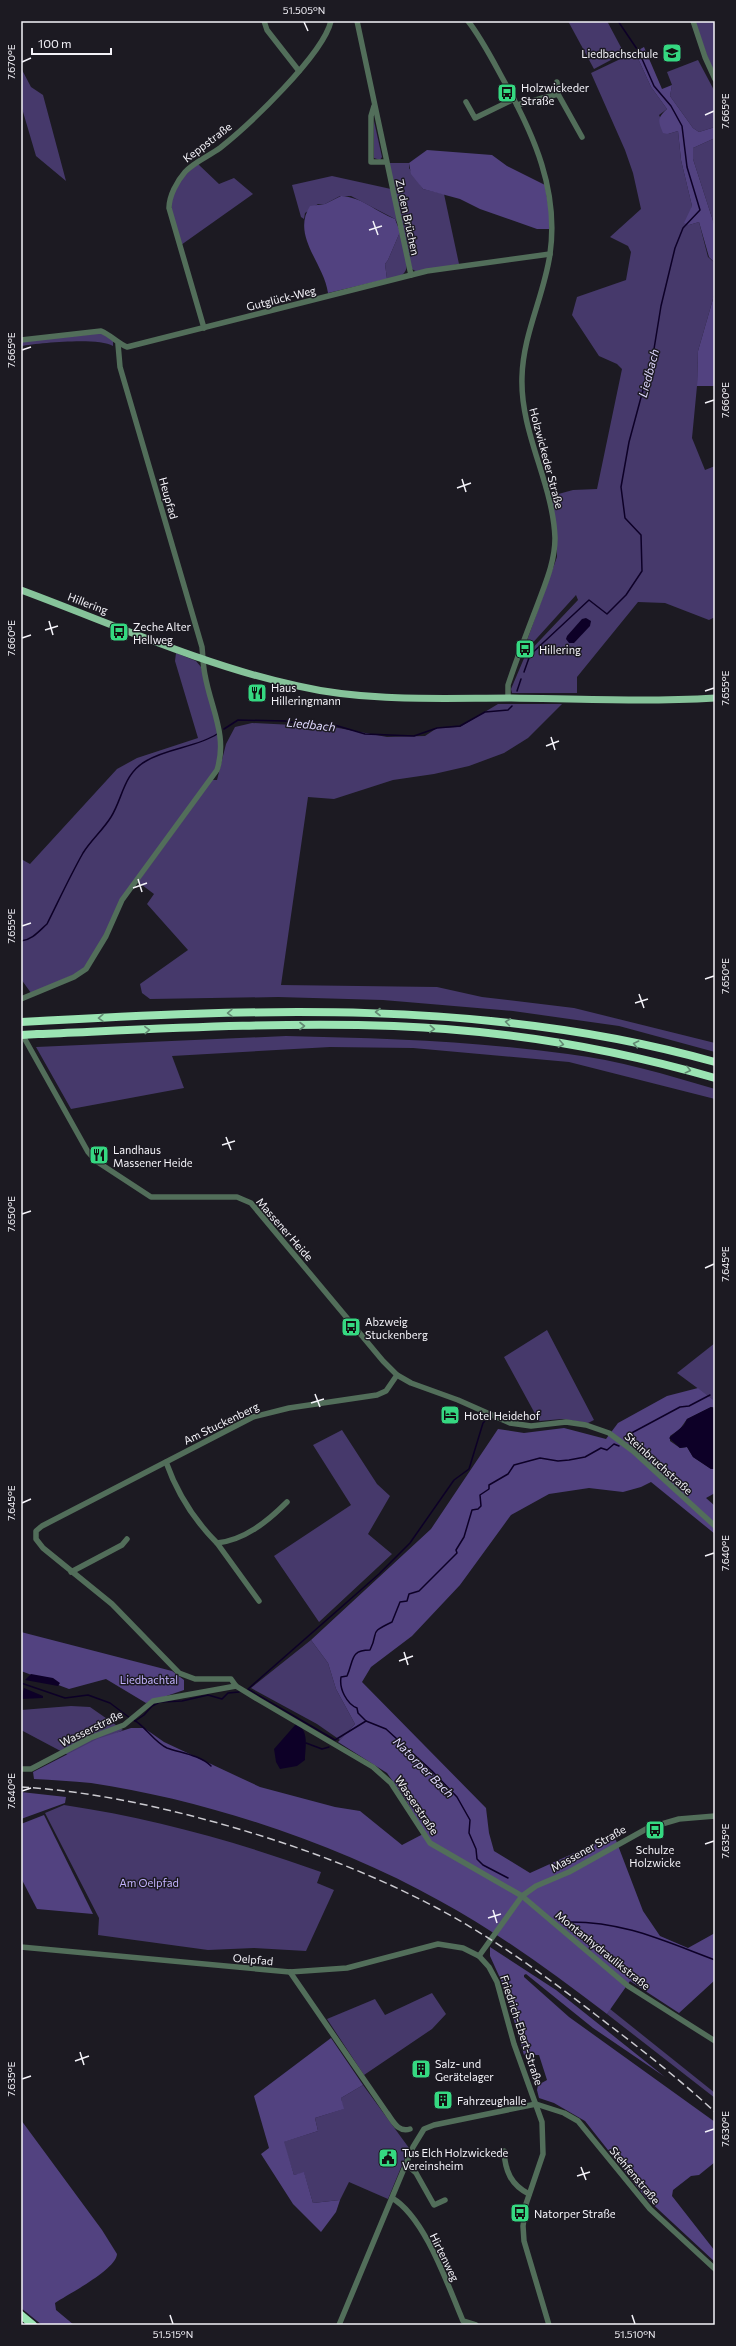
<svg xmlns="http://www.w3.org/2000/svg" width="736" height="2346" font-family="Commissioner,sans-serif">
<rect width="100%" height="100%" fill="#1c1a22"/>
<g fill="#46396b">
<polygon points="568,21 607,21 624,53 594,69"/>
<polygon points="695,21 715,21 715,74 707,56"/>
<polygon points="635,52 651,87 667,109 659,115 668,134 678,131 681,160 692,206 689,225 699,222 708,257 715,263 715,292 698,351 697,386 692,438 705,470 715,466 715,617 709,620 665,603 638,602 577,677 577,693 512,693 511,689 525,656 578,600 576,595 528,648 525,646 557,557 557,537 551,496 573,490 597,489 622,369 617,364 599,356 572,315 577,297 626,280 631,252 628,246 610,237 641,209 633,173 625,150 591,73"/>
<polygon points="698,60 715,92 715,127 699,132 693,128 670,96 672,85 667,72"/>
<polygon points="21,68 31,87 43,95 66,181 36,156 21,105"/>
<polygon points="374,121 382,157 380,160 374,158"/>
<polygon points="715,138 715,227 693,159 693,148"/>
<polygon points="388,163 409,163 409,168 423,189 444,194 459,264 417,272 412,269"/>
<path d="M198 164 219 184 234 178 253 194 181 245C170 207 162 192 198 164Z"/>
<polygon points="332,176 391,189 398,224 395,219 351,196 340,196 325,204 318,204 305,213 304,219 301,217 292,185"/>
<path d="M400 232C402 243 413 268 402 275 398 278 391 278 387 279L385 264 388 260Z"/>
<path d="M102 333 113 340V346C98 337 40 343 21 346V342Z"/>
<polygon points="176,653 196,661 201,667 220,732 217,770 134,882 92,959 80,972 31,993 21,979 21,859 30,864 117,769 137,758 198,738 175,661"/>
<polygon points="498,704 562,704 528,738 504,753 469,766 434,774 393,780 334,799 308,797 281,985 437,987 482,997 574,1008 715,1043 715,1052 619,1026 513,1011 383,1000 278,997 150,999 142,993 140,984 188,950 147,904 154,894 138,882 212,780 217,780 226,744 235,727 252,723 333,727 387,737 425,736 437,728 460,727"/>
<path d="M286 1036C380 1038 474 1041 568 1054 618 1060 667 1075 715 1089V1099L569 1062 413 1048 330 1047 172 1056 184 1088 71 1109 36 1047Z"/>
<polygon points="547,1330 594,1420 588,1423 562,1419 539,1421 504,1357"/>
<polygon points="715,1343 715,1401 677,1373"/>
<polygon points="342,1430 377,1484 390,1496 368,1534 392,1554 319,1622 274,1556 351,1505 313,1445"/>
<polygon points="311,1640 328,1663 336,1689 355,1724 340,1740 317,1724 251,1688"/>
<polygon points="71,1706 90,1707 123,1730 70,1756 21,1730 21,1710"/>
<path d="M64 1805C152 1818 238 1842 321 1872L317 1883 334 1890 306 1951 254 1948 208 1950 98 1935 99 1918 45 1813Z"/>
<polygon points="432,1993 446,2014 432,2029 364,2075 327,2019 375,1999 385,2015"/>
<polygon points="610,2009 715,2093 715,2098 607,2014"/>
<polygon points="363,2085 409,2148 388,2199 349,2182 340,2200 313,2203 304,2173 294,2175 283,2142 318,2131 315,2118 343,2109 341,2098"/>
</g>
<g fill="#524280">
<path d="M644 47 662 89 672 85 670 96 693 128 699 132 715 127V138L693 148V159L715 227V263L709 257 699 222 689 225 684 223 692 206 681 160 678 131 668 134 663 133C658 121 657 118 667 109L651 87 635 52Z"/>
<polygon points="427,150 492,155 507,166 545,185 549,210 549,229 537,229 480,209 460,199 423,189 411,174 409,163"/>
<path d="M341 196C362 197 376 212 395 219L400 232 388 260 385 264 387 279 328 293C324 263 291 236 310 206L325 204Z"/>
<polygon points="715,292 715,386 697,386 698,351"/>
<path d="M698 1388 715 1401V1408L711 1407 687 1419 680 1429 670 1436V1441L680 1448 687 1447 693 1457 711 1469H715V1493L706 1498 715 1506V1534L651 1482 641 1487 623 1492 589 1488 549 1494 511 1515 460 1585 412 1636 371 1667 362 1682 486 1808 489 1833 494 1851 530 1873 614 1835 643 1911 660 1936 688 1948 715 1933V1980L679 2013 630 1981 607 2014C553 1973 499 1933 440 1901 338 1844 206 1800 91 1783 72 1781 53 1780 34 1779L33 1772 97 1739 131 1728H144L164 1742 260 1787 335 1807 360 1811 402 1845 425 1833 404 1797 387 1773 338 1742 355 1724 336 1689 328 1663 311 1640 431 1529 498 1429 524 1433 564 1428 606 1439 618 1423 667 1396Z"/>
<polygon points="21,1632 172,1671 184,1680 184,1690 146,1703 106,1679 69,1689 21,1671"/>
<polygon points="21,1792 66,1797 65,1803 21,1819"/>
<polygon points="44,1815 93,1914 37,1909 21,1878 21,1824"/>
<polygon points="490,1947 556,1990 665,2077 593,2028 526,1974 524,1975 524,1977 569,2017 715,2122 715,2162 699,2175 691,2176 673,2190 672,2196 715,2251 715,2262 646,2198 585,2121 554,2103 539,2098 537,2090 538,2085 547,2080 539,2055 524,2055 505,1989 490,1956"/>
<polygon points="331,2038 363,2085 341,2098 344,2109 315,2118 318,2131 284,2142 294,2175 304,2172 313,2203 340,2200 336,2212 321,2232 293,2204 261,2154 269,2148 254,2096"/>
<path d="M21 2120 102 2230 117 2254C116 2270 68 2294 55 2303L56 2310 74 2325H42L21 2308Z"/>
</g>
<g fill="#0d0027">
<polygon points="586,618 591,621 590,626 574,643 569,643 566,639 567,636 582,619"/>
<polygon points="711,1407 715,1408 715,1469 711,1469 693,1457 687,1447 680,1448 669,1438 684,1425 687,1419"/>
<polygon points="31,1674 53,1678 60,1683 58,1686 25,1680"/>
<polygon points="24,1688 43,1696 43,1698 21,1699"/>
<path d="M296 1724C310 1729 305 1749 305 1760L297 1766 280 1769 276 1762 274 1749Z"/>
</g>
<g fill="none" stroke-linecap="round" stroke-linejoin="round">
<g stroke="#0d0027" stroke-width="1.5">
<polyline points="524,672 530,655 589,600 607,614 626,595 642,571 641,535 625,518 621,487 629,442 654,349 661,306 675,248 683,228 700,210 687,167 682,126 671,106 654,86 639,52 618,21"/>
<polyline points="517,691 521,679"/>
<polyline points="224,729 238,720 285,721 313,726 331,724 365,734 414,736 437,728 460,726 485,712 508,710 512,706"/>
<path d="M21 941C32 940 39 931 47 924 59 900 70 876 83 853 91 840 103 830 111 817 123 798 123 774 146 761 167 748 198 747 217 734"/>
<path d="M486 1420 483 1423 469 1469 454 1480 410 1543 379 1574 248 1689 335 1740 366 1721 358 1713 357 1708C347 1704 339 1689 341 1677L347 1676C354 1660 350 1650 370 1650 380 1630 367 1634 392 1622L400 1602 407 1601 409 1594 419 1591 457 1553 456 1550 464 1537 472 1510 478 1509 481 1506 480 1495 489 1489V1485L508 1474 514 1465 540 1458 558 1461 569 1460 585 1457 601 1448 607 1450 614 1444 619 1446"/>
<polyline points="626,1436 680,1407 689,1406 710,1395"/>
<polyline points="21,1683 65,1698 88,1695 110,1703 130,1718"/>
<path d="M134 1720C145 1726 155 1743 167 1748 181 1753 200 1755 211 1766"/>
<polyline points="135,1721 144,1715 152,1706 160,1702 182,1701 208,1695 222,1699 228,1693 239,1692"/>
<polyline points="366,1721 386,1729 432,1771 457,1797 470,1820 469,1833 476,1849 477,1859 483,1865 508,1878"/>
<polyline points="306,1743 322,1749 329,1747"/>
<path d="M561 1918 567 1922C623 1921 664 1941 715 1960"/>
</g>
<g stroke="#526e5a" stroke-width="5.5">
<polyline points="264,21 267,30 299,71"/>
<polyline points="357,21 411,275"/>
<path d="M468 21C482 39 493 61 504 81 534 135 559 191 550 254 544 296 523 334 522 377 520 433 553 483 555 538 555 562 545 584 537 606 527 632 517 658 508 685V698"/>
<polyline points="693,21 705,57 715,79"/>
<polyline points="557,82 558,94"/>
<polyline points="466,102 475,118 514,99"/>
<polyline points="517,105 558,94 582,137"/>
<polyline points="374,106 371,116 371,162 386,162"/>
<path d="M204 328 169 208C169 196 177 181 185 172 194 162 209 156 220 148 249 125 323 55 331 21"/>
<path d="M21 340 101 331C111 335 117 343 127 347L427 271 550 254"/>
<path d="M21 999 74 977 86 969 106 936 122 900 217 770C228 736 211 709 205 675 203 666 203 657 202 647L120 367 118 344"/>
<polyline points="22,1034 88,1152 96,1161 151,1197 237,1197 251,1203 383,1361 397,1375 411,1383 458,1400 510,1423 531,1426 566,1422 586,1425 609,1433 633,1451 715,1526"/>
<polyline points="397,1375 386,1391 377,1395 289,1408 253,1417 42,1526 36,1531 36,1539 43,1548 112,1604 179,1673 195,1679 231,1679 236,1686 259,1700 373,1767 391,1783 430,1843 522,1896 628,1986 715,2041"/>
<path d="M166 1462C177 1493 194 1520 217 1543 245 1540 268 1521 287 1502"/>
<polyline points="217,1543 259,1601"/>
<polyline points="71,1572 122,1545 127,1539"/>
<polyline points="21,1769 31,1769 90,1738 124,1725 153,1701 236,1686"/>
<polyline points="21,1947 290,1972 347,1968 438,1944 463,1948 479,1956 489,1967 497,1982 514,2044 542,2122 543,2154 526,2204 523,2226 524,2241 549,2325"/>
<polyline points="479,1956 522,1896 536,1886 569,1872 648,1828 679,1819 715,1816"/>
<path d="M290 1972 387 2113C393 2121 398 2133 410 2129"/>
<path d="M504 2151C505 2171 511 2185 529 2194"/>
<polyline points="406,2164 416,2173 434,2205 445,2200"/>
<path d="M392 2198C425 2217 448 2286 463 2321L476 2325"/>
<polyline points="339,2325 413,2147 424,2129 434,2125 536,2104 564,2113 578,2121 650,2209 715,2269"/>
</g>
<path stroke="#86c39a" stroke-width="7" d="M21 590C110 623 205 666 298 686 367 702 440 698 511 698 579 699 647 702 715 698"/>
<g stroke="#9be4b3" stroke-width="8">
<path d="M21 1022C254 1009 488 998 715 1062"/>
<path d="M38 1034C156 1029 275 1022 394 1026 502 1030 611 1048 715 1078"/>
<polyline points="21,2315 33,2325"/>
</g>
<path stroke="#cbcad0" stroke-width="1.5" stroke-dasharray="8 4" stroke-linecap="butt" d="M21 1787C88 1791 153 1805 218 1823 293 1844 367 1871 437 1908 493 1938 546 1976 596 2015 637 2046 677 2077 715 2112"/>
<polyline stroke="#9be4b3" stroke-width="8" points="21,1035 38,1034"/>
</g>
<defs><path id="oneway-chevron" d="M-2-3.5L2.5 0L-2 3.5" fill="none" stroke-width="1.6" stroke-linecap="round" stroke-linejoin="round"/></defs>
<g stroke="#628972">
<use href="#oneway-chevron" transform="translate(378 1012) rotate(-180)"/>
<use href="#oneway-chevron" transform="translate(230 1013) rotate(178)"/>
<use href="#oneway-chevron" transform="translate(101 1018) rotate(178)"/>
<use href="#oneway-chevron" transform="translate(508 1022) rotate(-173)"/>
<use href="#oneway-chevron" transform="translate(302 1026)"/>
<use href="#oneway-chevron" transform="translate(432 1029) rotate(4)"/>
<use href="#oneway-chevron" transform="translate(147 1030) rotate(-2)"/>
<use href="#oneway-chevron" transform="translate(561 1044) rotate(10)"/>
<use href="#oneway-chevron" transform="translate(636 1044) rotate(-168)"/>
<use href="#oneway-chevron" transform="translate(688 1070) rotate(14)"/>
</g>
<path fill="none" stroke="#f4f3f9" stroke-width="1.5" d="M304 22 308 31M22 62 31 58M705 115 714 111M373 221 378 235M369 230 382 226M22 350 31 347M705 403 714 400M462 479 466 492M457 488 471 483M49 621 53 635M45 630 58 626M22 638 31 635M705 691 714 688M551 737 555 750M546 746 559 741M138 879 142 892M133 888 147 883M22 926 31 923M705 979 714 976M639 994 644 1008M635 1003 648 999M226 1137 231 1150M222 1145 235 1141M22 1214 31 1211M705 1268 714 1264M315 1394 320 1407M311 1403 324 1399M22 1503 31 1499M705 1556 714 1553M404 1652 408 1665M399 1661 413 1656M22 1791 31 1788M705 1844 714 1841M493 1910 497 1923M488 1918 501 1914M80 2052 84 2065M75 2061 89 2056M22 2079 31 2076M705 2132 714 2129M581 2167 586 2180M577 2176 590 2172M170 2315 173 2324M632 2315 635 2324"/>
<defs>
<symbol id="school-square" viewBox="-11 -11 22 22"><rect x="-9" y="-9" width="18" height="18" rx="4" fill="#35d881" stroke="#1c1a22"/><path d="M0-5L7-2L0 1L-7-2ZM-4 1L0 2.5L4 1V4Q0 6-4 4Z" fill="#111"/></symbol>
<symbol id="bus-square" viewBox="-11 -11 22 22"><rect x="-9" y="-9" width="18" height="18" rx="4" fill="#35d881" stroke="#1c1a22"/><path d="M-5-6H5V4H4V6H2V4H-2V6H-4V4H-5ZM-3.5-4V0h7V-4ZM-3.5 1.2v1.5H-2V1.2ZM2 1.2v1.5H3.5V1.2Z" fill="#111"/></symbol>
<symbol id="restaurant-square" viewBox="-11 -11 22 22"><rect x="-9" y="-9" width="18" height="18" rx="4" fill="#35d881" stroke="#1c1a22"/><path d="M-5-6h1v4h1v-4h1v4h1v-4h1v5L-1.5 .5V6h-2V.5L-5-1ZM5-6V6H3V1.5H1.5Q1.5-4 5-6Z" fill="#111"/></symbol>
<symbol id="hotel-square" viewBox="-11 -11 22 22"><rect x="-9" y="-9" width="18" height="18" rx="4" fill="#35d881" stroke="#1c1a22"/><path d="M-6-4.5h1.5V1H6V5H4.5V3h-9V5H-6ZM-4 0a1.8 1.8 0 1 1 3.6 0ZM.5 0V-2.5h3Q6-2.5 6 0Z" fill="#111"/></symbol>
<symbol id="building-square" viewBox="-11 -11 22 22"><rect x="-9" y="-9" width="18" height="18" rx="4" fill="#35d881" stroke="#1c1a22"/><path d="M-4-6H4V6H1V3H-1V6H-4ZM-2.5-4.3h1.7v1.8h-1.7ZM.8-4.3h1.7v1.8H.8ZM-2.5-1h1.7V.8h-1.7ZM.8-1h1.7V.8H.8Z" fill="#111"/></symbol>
<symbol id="civic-square" viewBox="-11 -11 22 22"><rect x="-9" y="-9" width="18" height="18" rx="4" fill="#35d881" stroke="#1c1a22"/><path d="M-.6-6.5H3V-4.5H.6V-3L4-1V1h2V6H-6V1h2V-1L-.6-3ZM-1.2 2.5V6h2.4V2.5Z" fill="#111"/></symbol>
</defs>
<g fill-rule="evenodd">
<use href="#school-square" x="661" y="42" width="22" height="22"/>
<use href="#bus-square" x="496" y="82" width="22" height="22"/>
<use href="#bus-square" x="108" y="621" width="22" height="22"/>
<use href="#bus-square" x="514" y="638" width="22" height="22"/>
<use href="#restaurant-square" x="246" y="682" width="22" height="22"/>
<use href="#restaurant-square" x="88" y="1144" width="22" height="22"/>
<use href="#bus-square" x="340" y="1316" width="22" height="22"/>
<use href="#hotel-square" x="439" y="1404" width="22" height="22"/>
<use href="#bus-square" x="644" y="1819" width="22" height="22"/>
<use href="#building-square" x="410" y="2058" width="22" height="22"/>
<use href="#building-square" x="432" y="2089" width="22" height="22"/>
<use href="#civic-square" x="377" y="2147" width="22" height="22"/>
<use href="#bus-square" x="509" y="2202" width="22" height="22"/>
</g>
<g text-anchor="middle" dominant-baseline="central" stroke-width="3" stroke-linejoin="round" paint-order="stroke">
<g font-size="11" fill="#f4f3f9" stroke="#1c1a22" text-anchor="start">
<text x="658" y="53" text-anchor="end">Liedbachschule</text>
<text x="521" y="87">Holzwickeder<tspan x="521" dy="13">Straße</tspan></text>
<text x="133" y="626">Zeche Alter<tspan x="133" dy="13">Hellweg</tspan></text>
<text x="539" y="649">Hillering</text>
<text x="271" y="687">Haus<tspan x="271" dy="13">Hilleringmann</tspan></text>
<text x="113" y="1149">Landhaus<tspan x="113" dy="13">Massener Heide</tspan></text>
<text x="365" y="1321">Abzweig<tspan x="365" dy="13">Stuckenberg</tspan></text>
<text x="464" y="1415">Hotel Heidehof</text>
<text x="655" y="1849" text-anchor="middle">Schulze<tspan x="655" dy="13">Holzwicke</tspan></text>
<text x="435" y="2063">Salz- und<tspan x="435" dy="13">Gerätelager</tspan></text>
<text x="457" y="2100">Fahrzeughalle</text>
<text x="402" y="2152">Tus Elch Holzwickede<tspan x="402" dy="13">Vereinsheim</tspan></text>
<text x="534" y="2213">Natorper Straße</text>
</g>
<g font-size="11" fill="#f4f3f9" stroke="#1c1a22">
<text transform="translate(207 142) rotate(-37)">Keppstraße</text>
<text transform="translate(408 217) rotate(78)">Zu den Brüchen</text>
<text transform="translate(281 298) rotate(-14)">Gutglück-Weg</text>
<text transform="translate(547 458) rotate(75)">Holzwickeder Straße</text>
<text transform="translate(169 498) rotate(74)">Heupfad</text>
<text transform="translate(88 603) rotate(21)">Hillering</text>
<text transform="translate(285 1229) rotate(49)">Massener Heide</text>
<text transform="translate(221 1423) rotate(-26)">Am Stuckenberg</text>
<text transform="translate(659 1463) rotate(42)">Steinbruchstraße</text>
<text transform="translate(91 1728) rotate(-26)">Wasserstraße</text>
<text transform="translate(417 1805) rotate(56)">Wasserstraße</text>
<text transform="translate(588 1848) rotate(-29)">Massener Straße</text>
<text transform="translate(603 1950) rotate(39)">Montanhydraulikstraße</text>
<text transform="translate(253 1959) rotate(5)">Oelpfad</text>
<text transform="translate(522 2030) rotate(72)">Friedrich-Ebert-Straße</text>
<text transform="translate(635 2175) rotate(50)">Stehfenstraße</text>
<text transform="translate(445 2257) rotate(64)">Hirtenweg</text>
</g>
<g font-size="11" fill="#c3b3fe" stroke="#1c1a22">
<text x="149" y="1679">Liedbachtal</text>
<text x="149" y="1882">Am Oelpfad</text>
</g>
<g font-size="12" font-style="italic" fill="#ded7fd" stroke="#1c1a22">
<text transform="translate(648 373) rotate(-75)">Liedbach</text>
<text transform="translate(311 724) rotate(6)">Liedbach</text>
<text transform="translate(424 1767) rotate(45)">Natorper Bach</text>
</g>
</g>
<rect width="736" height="2346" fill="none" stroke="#1c1a22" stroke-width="44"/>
<path d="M32 48v6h79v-6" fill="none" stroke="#f4f3f9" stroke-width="2"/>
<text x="38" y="48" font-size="12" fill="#f4f3f9" stroke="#1c1a22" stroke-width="3" paint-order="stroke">100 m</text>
<rect x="22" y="22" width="692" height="2302" fill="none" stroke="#f4f3f9" stroke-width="1.5"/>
<g font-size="10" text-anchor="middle" fill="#f4f3f9">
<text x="304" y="14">51.505°N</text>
<text transform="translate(11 62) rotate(-90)" y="4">7.670°E</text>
<text transform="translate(725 111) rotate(-90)" y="4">7.665°E</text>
<text transform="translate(11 350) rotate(-90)" y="4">7.665°E</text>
<text transform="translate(725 400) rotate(-90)" y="4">7.660°E</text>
<text transform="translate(11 638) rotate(-90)" y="4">7.660°E</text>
<text transform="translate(725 688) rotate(-90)" y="4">7.655°E</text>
<text transform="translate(11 926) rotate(-90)" y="4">7.655°E</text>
<text transform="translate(725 976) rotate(-90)" y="4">7.650°E</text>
<text transform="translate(11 1214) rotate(-90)" y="4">7.650°E</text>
<text transform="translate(725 1264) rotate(-90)" y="4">7.645°E</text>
<text transform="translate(11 1503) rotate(-90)" y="4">7.645°E</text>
<text transform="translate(725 1553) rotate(-90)" y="4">7.640°E</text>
<text transform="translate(11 1791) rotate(-90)" y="4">7.640°E</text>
<text transform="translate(725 1841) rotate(-90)" y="4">7.635°E</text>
<text transform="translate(11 2079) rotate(-90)" y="4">7.635°E</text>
<text transform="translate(725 2129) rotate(-90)" y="4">7.630°E</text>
<text x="173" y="2338">51.515°N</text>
<text x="635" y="2338">51.510°N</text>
</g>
</svg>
